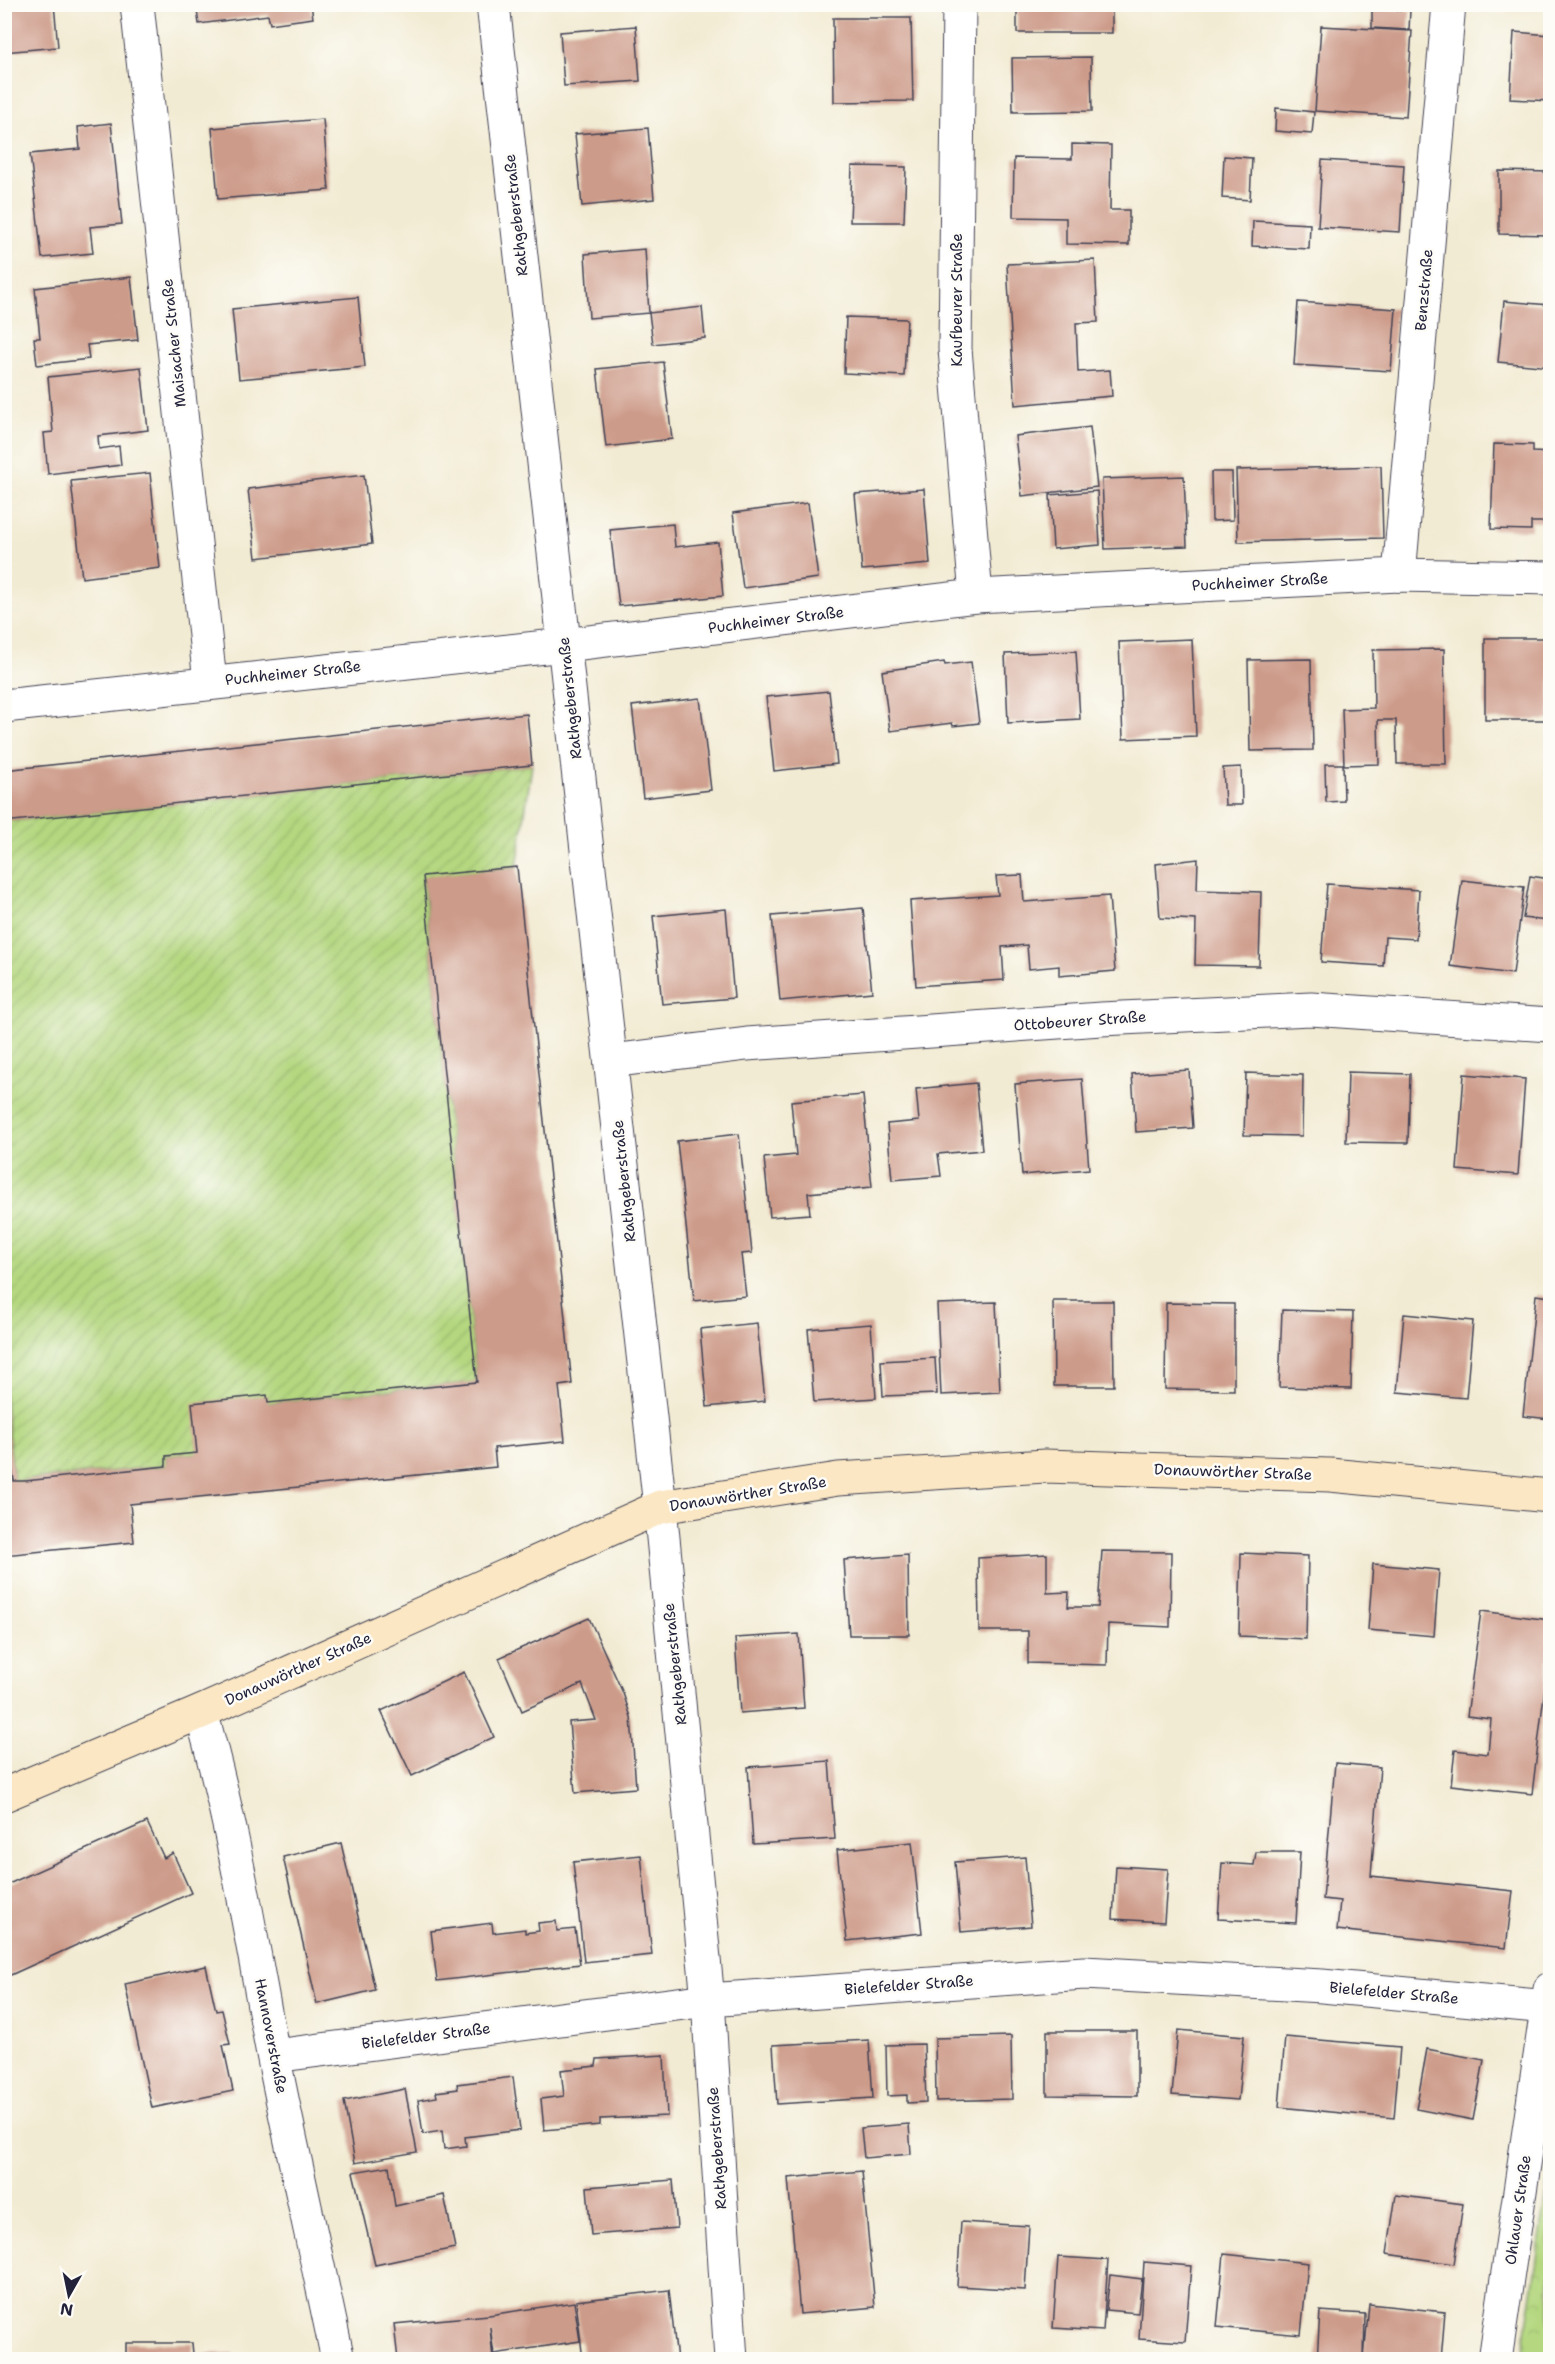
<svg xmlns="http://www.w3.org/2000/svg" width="1555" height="2364" font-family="'Shantell Sans',sans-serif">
<defs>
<pattern id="park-crowns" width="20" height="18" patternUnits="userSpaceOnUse" patternTransform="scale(1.5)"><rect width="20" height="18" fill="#b4d77f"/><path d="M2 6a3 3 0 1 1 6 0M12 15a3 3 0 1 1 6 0" fill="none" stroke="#9ab86f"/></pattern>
<pattern id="garden-furrows" width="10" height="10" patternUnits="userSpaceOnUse" patternTransform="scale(1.5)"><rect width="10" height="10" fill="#b4d77f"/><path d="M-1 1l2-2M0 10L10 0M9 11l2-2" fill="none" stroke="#9ab86f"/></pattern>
</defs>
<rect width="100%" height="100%" fill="#fdfcf7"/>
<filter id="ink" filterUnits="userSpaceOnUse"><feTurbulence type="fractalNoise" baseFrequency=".0167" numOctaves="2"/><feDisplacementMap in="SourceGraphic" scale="12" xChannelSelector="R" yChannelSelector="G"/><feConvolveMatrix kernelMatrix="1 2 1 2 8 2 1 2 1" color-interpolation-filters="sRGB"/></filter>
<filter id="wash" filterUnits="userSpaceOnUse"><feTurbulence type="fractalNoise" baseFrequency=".008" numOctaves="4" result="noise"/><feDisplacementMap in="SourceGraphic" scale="24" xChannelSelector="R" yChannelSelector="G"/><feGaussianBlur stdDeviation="1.35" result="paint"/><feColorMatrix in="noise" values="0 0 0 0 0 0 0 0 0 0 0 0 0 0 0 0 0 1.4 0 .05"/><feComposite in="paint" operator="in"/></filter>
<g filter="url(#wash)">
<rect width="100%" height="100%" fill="#f2ebd3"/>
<polygon fill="url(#park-crowns)" stroke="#6b7c5d" stroke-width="1.5" points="1550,2172 1550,2359 1522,2359"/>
<polygon fill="url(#garden-furrows)" stroke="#6b7c5d" stroke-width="1.5" points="532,765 517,867 423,877 477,1382 268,1403 197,1453 166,1456 166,1466 14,1481 4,1391 4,822"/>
<g id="blocks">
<g fill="#cd9b8a">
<polygon points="4,4 54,4 58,47 4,52"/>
<polygon points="196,4 311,4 313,18 270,24 268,15 199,24"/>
<rect x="1017" y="4" width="95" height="29"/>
<polygon points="1372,9 1410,10 1409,30 1372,28"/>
<polygon points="833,18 911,18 913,101 834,102"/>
<polygon points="636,26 640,81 564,86 560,32"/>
<polygon points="1321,26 1412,31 1406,117 1315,111"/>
<polygon points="1514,32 1550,35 1550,101 1510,99"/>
<polygon points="1091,57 1092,111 1013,112 1012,58"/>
<polygon points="1276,108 1314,112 1312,134 1275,131"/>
<polygon points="323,119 329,190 218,199 212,128"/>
<polygon points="111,123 122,224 90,227 93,253 42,258 30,154 80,149 78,127"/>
<polygon points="648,128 654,199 582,206 575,134"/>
<polygon points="1072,144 1111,145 1110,210 1129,210 1129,245 1066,244 1066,218 1013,217 1014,158 1072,159"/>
<polygon points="1224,156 1252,158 1250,200 1222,198"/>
<polygon points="1322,160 1404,165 1400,232 1318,227"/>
<polygon points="852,166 906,167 904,222 850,222"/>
<polygon points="1499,171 1550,172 1550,235 1499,234"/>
<polygon points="1253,221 1310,224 1309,249 1252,246"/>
<polygon points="645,249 649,313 702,307 705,338 653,344 649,313 589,318 585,254"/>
<polygon points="1095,260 1098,322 1076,323 1078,372 1110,370 1112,396 1015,405 1007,264"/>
<polygon points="131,277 138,340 87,345 89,359 37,365 34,338 40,338 35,288"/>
<polygon points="358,297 365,367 239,379 232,309"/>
<polygon points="1504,301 1550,305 1550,367 1498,362"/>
<polygon points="1298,302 1396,309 1391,371 1294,365"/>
<polygon points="846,317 907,319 904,376 844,373"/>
<polygon points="663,362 672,439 606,447 597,369"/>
<polygon points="141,367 148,430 98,436 99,449 119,446 121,465 48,474 44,433 53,432 48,377"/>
<polygon points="1090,427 1097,487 1022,496 1015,436"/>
<polygon points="1494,444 1533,445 1533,452 1550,453 1550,522 1531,522 1531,530 1491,529"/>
<polygon points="1381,466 1383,538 1238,542 1236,470"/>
<polygon points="1211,472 1232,472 1233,520 1212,521"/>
<polygon points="150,473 160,568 82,578 71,481"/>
<polygon points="364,475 372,544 256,558 248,489"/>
<polygon points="1184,476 1187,546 1105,549 1102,479"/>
<polygon points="924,489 930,564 862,570 855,494"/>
<polygon points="1097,491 1100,545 1053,549 1050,495"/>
<polygon points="808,503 818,578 743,588 733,513"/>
<polygon points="673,524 675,547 718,542 723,596 619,606 610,530"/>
<rect x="1485" y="638" width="65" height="82"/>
<polygon points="1192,639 1196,736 1123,739 1119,642"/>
<polygon points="1444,649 1446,764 1397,764 1396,720 1378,720 1379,764 1344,765 1342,709 1374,708 1373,650"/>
<polygon points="1076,651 1080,719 1008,723 1005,654"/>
<polygon points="1311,659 1313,750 1250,751 1248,660"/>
<polygon points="944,662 945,665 971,662 979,723 953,726 952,723 890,731 882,671"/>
<polygon points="829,691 837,764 774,771 766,697"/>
<polygon points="700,698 711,790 643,798 632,706"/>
<polygon points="527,714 532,765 4,822 4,770"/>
<polygon points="1325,764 1343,764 1344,801 1326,802"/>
<polygon points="1241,767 1242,805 1225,805 1223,768"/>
<polygon points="1198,859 1197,890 1261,892 1259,966 1195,965 1196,920 1160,918 1156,864"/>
<polygon points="517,867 572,1384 559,1386 565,1441 494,1448 496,1467 130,1504 134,1542 4,1555 4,1405 14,1481 25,1481 166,1466 166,1456 197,1453 192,1403 267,1395 268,1403 477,1382 423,876"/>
<polygon points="1022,875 1024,902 1109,896 1115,971 1059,976 1059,966 1029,969 1027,945 1002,947 1004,980 916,986 910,901 998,895 996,876"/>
<polygon points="1530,876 1550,879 1547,921 1523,918"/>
<polygon points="1462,880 1524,887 1513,974 1450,966"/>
<polygon points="1327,884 1419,890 1416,939 1385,937 1383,966 1321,962"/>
<polygon points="863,908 872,992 780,1001 772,916"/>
<polygon points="726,909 734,998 662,1004 653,916"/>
<polygon points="1189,1070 1193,1128 1136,1132 1132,1074"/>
<polygon points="1348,1072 1410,1074 1408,1143 1346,1142"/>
<polygon points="1246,1073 1303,1075 1302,1136 1244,1135"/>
<polygon points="1464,1074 1525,1079 1518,1175 1457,1170"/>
<polygon points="1082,1079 1089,1169 1022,1175 1015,1084"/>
<polygon points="976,1083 982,1150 938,1154 941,1176 892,1180 887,1124 919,1121 916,1089"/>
<polygon points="863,1095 872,1187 808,1193 810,1214 770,1217 764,1158 796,1155 791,1101"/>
<polygon points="739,1134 752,1253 741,1254 746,1296 694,1301 677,1141"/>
<polygon points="1536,1295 1550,1297 1550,1419 1523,1416"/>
<polygon points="1053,1301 1113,1301 1114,1386 1054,1386"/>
<polygon points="996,1302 1000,1392 941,1395 937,1304"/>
<polygon points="1166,1303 1234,1304 1234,1390 1165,1389"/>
<polygon points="1282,1310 1353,1312 1351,1389 1279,1387"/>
<polygon points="1404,1314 1473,1321 1466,1398 1397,1392"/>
<polygon points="757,1323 765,1401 707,1407 700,1329"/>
<polygon points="871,1324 876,1398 814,1402 808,1329"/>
<polygon points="935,1358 937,1394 883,1396 881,1361"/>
<polygon points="1102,1551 1171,1552 1170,1627 1108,1624 1107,1665 1028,1663 1028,1631 979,1631 978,1558 1047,1554 1047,1593 1069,1592 1068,1607 1098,1607"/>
<polygon points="1241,1553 1308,1556 1306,1639 1239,1636"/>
<polygon points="908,1555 909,1635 849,1635 844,1560"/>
<polygon points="1373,1564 1439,1570 1434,1636 1368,1630"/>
<polygon points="1481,1611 1550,1620 1550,1645 1532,1794 1451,1785 1455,1750 1488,1754 1491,1719 1467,1716"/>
<polygon points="589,1618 623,1693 631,1717 636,1788 575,1793 569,1722 596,1720 582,1684 522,1711 499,1658"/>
<polygon points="799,1634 804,1708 740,1713 735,1638"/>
<polygon points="464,1672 494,1737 412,1776 381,1711"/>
<polygon points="829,1761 835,1839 753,1844 748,1767"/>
<polygon points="1335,1763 1380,1767 1371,1876 1513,1891 1506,1948 1337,1930 1340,1901 1323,1899"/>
<polygon points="147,1822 164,1858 173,1853 191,1893 4,1978 4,1886"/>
<polygon points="912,1842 922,1933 847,1941 837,1850"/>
<polygon points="341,1843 375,1990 317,2004 283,1857"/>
<polygon points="1256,1852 1300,1852 1296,1923 1218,1919 1222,1863 1254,1865"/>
<polygon points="641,1855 652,1955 584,1962 573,1862"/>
<polygon points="1025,1857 1031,1926 961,1932 955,1862"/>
<polygon points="1116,1866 1168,1869 1164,1922 1113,1919"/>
<polygon points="556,1921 557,1931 575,1929 580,1964 437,1981 431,1931 492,1923 493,1933 525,1929 525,1933 539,1931 538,1923"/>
<polygon points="206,1966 216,2011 222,2010 230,2044 223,2045 233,2091 152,2108 125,1984"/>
<polygon points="1178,2030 1244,2036 1238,2100 1172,2095"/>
<polygon points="1047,2031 1137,2031 1137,2096 1047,2095"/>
<polygon points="1011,2036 1012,2099 936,2101 935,2038"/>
<polygon points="1285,2037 1400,2047 1394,2118 1279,2107"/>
<polygon points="869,2040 873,2098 777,2104 773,2045"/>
<polygon points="924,2044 926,2102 907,2103 907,2095 887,2096 886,2045"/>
<polygon points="1427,2049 1484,2060 1473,2120 1416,2109"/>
<polygon points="664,2055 667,2116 600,2119 600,2125 544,2130 541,2099 564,2096 561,2070 596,2066 597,2059"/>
<polygon points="513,2077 520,2130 465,2137 466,2146 444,2149 442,2131 423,2134 418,2100 437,2097 436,2092 458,2089 457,2084"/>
<polygon points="405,2089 417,2152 355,2163 344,2101"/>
<polygon points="909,2124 911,2154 864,2158 861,2128"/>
<polygon points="389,2166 395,2206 444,2195 455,2248 375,2265 353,2172"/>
<polygon points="862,2171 875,2307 800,2314 788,2178"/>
<polygon points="673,2180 677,2228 591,2235 587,2187"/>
<polygon points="1396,2195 1463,2204 1454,2264 1387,2254"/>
<polygon points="961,2222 1029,2226 1025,2290 957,2286"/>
<polygon points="1224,2254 1308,2263 1301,2335 1217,2327"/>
<polygon points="1058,2257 1108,2260 1103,2331 1053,2328"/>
<polygon points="1144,2262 1191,2266 1185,2342 1139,2339"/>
<polygon points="1110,2275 1142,2279 1138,2313 1106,2310"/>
<polygon points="669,2290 677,2360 583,2360 576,2301"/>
<polygon points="574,2302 580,2341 494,2354 490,2327 493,2360 398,2360 394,2324 489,2315"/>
<polygon points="1369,2304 1445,2312 1441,2360 1317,2360 1320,2311 1365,2314 1364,2357"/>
<polygon points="126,2343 192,2343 193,2354 233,2353 234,2360 90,2360 90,2357 126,2356"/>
</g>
</g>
</g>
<g filter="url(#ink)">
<use href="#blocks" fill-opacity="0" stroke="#414052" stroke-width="1.5"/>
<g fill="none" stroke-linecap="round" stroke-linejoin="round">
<defs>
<g id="street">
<polyline points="137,4 210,682"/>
<polyline points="493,4 660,1507 708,2000 731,2360"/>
<polyline points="959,4 955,349 976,596"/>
<polyline points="1399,575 1449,4"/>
<polyline points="4,706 564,645 976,596 1399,575 1550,578"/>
<polyline points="611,1061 747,1044 1101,1019 1311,1009 1550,1025"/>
<path d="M201 1712C233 1824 251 1939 273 2054 293 2156 317 2258 338 2360"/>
<polyline points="274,2056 708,2000 1084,1973 1322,1986 1548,2007"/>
<polyline points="1495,2360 1550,1989"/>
</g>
<polyline id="secondary" points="4,1795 201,1712 660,1507 838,1479 1045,1466 1330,1475 1550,1496"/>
</defs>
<use href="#street" stroke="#414052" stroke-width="35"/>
<use href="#secondary" stroke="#414052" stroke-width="35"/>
<use href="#street" stroke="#fff" stroke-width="33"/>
<use href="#secondary" stroke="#fbe7c3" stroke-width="33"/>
</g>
</g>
<g text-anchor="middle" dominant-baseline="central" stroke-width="5" stroke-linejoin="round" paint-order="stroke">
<g font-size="15" fill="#22223b" stroke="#fdfcf7">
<text transform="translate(516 215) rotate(-96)">Rathgeberstraße</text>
<text transform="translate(1424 290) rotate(-85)">Benzstraße</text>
<text transform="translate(957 300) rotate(-90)">Kaufbeurer Straße</text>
<text transform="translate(174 343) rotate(-96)">Maisacher Straße</text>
<text transform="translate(1260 582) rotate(-3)">Puchheimer Straße</text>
<text transform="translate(776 620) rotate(-7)">Puchheimer Straße</text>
<text transform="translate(293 673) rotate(-6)">Puchheimer Straße</text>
<text transform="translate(570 698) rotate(-96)">Rathgeberstraße</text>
<text transform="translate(1080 1021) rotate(-4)">Ottobeurer Straße</text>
<text transform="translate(624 1181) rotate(-96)">Rathgeberstraße</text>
<text transform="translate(1233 1472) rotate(2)">Donauwörther Straße</text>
<text transform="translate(748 1494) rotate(-9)">Donauwörther Straße</text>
<text transform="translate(675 1664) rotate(-96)">Rathgeberstraße</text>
<text transform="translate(298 1669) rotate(-24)">Donauwörther Straße</text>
<text transform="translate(909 1985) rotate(-4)">Bielefelder Straße</text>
<text transform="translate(1394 1993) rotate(5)">Bielefelder Straße</text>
<text transform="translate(271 2036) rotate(79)">Hannoverstraße</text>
<text transform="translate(426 2036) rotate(-7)">Bielefelder Straße</text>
<text transform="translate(717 2148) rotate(-94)">Rathgeberstraße</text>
<text transform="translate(1518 2210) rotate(-82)">Ohlauer Straße</text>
</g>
</g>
<rect width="1555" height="2364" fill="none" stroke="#fdfcf7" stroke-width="24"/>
<g transform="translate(69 2295) rotate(189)" stroke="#fdfcf7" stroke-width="4.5" paint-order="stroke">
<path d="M0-4.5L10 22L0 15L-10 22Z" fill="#22223b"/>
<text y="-9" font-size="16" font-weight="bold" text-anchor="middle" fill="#22223b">N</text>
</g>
</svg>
